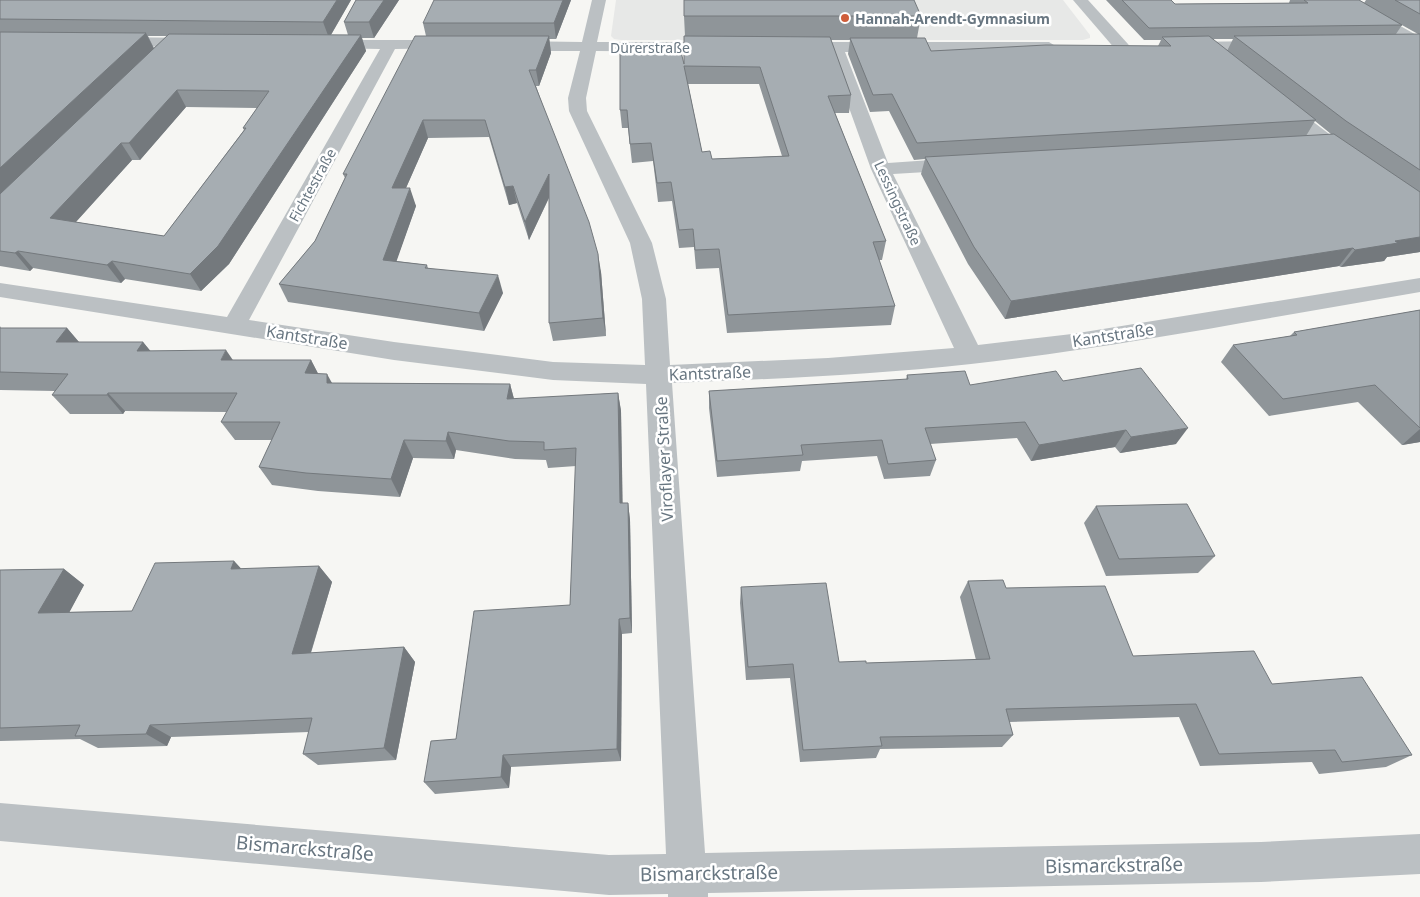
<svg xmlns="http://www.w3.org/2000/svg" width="1420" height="897" font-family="'Noto Sans',sans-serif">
<rect width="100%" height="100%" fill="#f6f6f3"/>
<polygon fill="#e7e8e7" points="616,0 1063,0 1090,35 1090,38 1083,40 621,40 614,39 611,36"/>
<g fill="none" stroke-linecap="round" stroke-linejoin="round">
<g fill="#bbc0c3" fill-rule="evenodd">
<path d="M592 0H606L597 42H721L729 47 721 52 596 51 586 98 587 111 652 243 666 299 670 365 828 358 954 348 871 169 829 52 791 50 789 47 791 44 797 42H1049L1057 47 1049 52H845L888 163 960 158 967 160 970 164 967 168 960 170 893 174 978 345 1072 334 1420 278V292C1271 317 1121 347 971 364 871 375 771 379 672 383L705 853 1261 842 1420 834V874L1261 882 708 893V897H668V894L609 895 0 841V803L609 855 666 854 646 384 553 380 394 360 0 297V283L227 317 380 49 327 48 319 43 321 40H449L455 42 457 45 455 48 395 49 249 320 394 342 553 362 645 365 642 299 630 243 569 111 568 98 580 51H514L506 46 514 41 582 42Z"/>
<polygon points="1073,0 1088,0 1128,44 1130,47 1128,50 1116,50"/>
<polygon points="1336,0 1354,0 1420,37 1420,48"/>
<polygon points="114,37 196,38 204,43 196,48 108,45 106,42"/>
<polygon points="1266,41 1272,43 1274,46 1272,49 1184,52 1176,47 1184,42"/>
<polygon points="1280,100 1286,101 1354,153 1357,157 1354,161 1340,161 1274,109 1271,105 1274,101"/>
</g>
</g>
<g fill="#8f9599" fill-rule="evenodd">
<path d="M0 0H351L331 35H348L344 22 356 0H399L374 38H362L366 51 229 264 201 291 125 279 121 283 33 268 30 271 0 266ZM148 36H167L154 48ZM186 107 257 108 243 128 244 130 164 236 76 222 132 160H140Z"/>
<polygon points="571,0 556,39 549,39 551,53 539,86 536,86 601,272 606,336 553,341 549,323 549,198 529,240 517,203 509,205 489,137 428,138 406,188 416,206 396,261 427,265 428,268 503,293 484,331 288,302 279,284 315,241 345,178 343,174 426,36 423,23"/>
<path d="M1106 0H1171L1175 4 1289 3 1290 0H1359L1364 3 1366 0H1420V252L1387 257 1384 261 1341 267 1339 266 1005 319 968 264 921 174 925 159 914 160 889 111 870 112 848 54 850 40H831L851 95 849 113H835L886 241 882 260H879L895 306 891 325 727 333 719 268 696 269 694 247 679 248 672 201 658 202 653 161 632 163 628 128H622L620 110 684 64 685 36 684 16H921L917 38 931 51 1158 46 1161 40H1144ZM1393 20 1418 34H1396L1402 25ZM1212 39H1233L1227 51ZM688 84H759L782 156 712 159 702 152ZM1315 121 1331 134 1306 136Z"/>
<polygon points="1420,310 1420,442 1402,445 1358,402 1269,416 1221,362 1233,345 1290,336 1294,332"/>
<polygon points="0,326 1,328 67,328 79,342 143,342 150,351 233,360 311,360 318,374 332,383 510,384 514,399 618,393 621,411 622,503 628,503 630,520 632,633 622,634 621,761 511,767 509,788 435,794 424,782 456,739 570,605 576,466 548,468 546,460 515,459 456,450 454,459 413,458 400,497 318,491 272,485 259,467 272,440 235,440 221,422 227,412 125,411 123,414 70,414 52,395 55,391 0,390"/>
<polygon points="907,375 970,385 1063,381 1176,444 1120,453 1115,447 1031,461 1017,438 930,444 936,460 930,476 884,479 877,456 802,461 800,471 717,477 709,408 709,391 906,380"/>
<polygon points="1096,506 1215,556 1198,573 1106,576 1084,523"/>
<polygon points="234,561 241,569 319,566 332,582 311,653 404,647 415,662 396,760 318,765 303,754 309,732 171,737 167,746 98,748 80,739 0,741 0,570 64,569 84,585 69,612 132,611"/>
<polygon points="968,581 1006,588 1133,656 1272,684 1412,755 1386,767 1319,774 1312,762 1200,766 1179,717 1009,722 1013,735 1002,747 880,749 876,758 800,762 790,678 746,680 740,603 741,587 839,662 866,663 976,660 960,597"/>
</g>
<g fill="#74797d">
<polygon points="337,0 351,0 329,38 323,22"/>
<polygon points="384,0 399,0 374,38 369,22"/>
<polygon points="563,0 571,0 556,39 554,23"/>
<polygon points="146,33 154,49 0,198 0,168"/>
<polygon points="361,35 366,51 229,264 201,291 190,274"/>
<polygon points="549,36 551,53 539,86 536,70"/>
<polygon points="177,90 186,107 140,160 129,143"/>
<polygon points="423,120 428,138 398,206 392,188"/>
<polygon points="121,143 132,160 63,236 50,218"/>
<polygon points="549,174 552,191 529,240 525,222"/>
<polygon points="513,186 517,203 509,205 505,187"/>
<polygon points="410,188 416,206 391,277 383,260"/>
<polygon points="1420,237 1420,252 1387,257 1384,261 1341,267 1355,250 1395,241"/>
<polygon points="1353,248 1339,266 1005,319 1011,301"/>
<polygon points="18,251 33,268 30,271 15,253"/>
<polygon points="598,254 601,272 606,336 603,318"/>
<polygon points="112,261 125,279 121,283 107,265"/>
<polygon points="498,275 503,293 484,331 479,313"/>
<polygon points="67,328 83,347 56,342"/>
<polygon points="143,342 158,360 137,351"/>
<polygon points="226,350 239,369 221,360"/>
<polygon points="311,360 321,379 305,373"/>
<polygon points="327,374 337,392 327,383"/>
<polygon points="510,384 515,403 507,399"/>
<polygon points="108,393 125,411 123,414 107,395"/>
<polygon points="618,393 621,411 623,520 620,503"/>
<polygon points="1188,428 1176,444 1120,453 1131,437"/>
<polygon points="1420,429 1420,442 1402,445"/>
<polygon points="1126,430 1115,447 1031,461 1039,445"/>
<polygon points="448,432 456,450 454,459 446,441"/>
<polygon points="404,440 413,458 400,497 391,479"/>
<polygon points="628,503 630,520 632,633 630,618"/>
<polygon points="234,561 249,577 231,569"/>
<polygon points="319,566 332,582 306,668 292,654"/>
<polygon points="64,569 84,585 61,628 38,613"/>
<polygon points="619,619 622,634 621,761 617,749"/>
<polygon points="404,647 415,662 396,760 384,748"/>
<polygon points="150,725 171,737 167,746 146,734"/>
<polygon points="503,755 511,767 509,788 501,777"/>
</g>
<g fill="#a6adb2" stroke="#74797d" fill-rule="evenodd">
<polygon points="0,0 337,0 323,22 0,19"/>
<polygon points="356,0 384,0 369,22 344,22"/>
<polygon points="434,0 563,0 554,23 423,23"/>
<polygon points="684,0 914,0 921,16 684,16"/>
<polygon points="1122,0 1171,0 1175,4 1308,3 1304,0 1359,0 1402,25 1149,28"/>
<polygon points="1395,0 1420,0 1420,14"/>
<polygon points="0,32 146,33 0,168"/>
<path d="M169 34 361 35 218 246 190 274 112 261 107 265 18 251 15 253 0 251V194ZM177 90 269 91 243 128H246L164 236 50 218 121 143H129Z"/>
<polygon points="1420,34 1420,170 1346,121 1234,36"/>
<polygon points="415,36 549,36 536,70 529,70 589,222 598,254 603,318 549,323 549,174 525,222 513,186 505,187 485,120 423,120 392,188 410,188 383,260 427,265 425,268 498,275 479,313 279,284 315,241 347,174 343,174"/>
<path d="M684 36 830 37 851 95 828 96 886 241 873 242 895 306 728 315 719 249 695 250 693 229 679 230 671 182 657 183 651 143 630 144 627 110H620V48H680L684 64ZM684 66 760 67 789 156 712 159 710 151 702 152Z"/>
<polygon points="1209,36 1316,120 917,143 892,94 873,95 850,38 925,38 931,51 1046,45 1171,46 1162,37"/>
<polygon points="1334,134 1420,192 1420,237 1395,241 1398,243 1355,250 1353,248 1011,301 974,247 925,157"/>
<polygon points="1420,310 1420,428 1375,385 1283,399 1233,345 1297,335 1294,332"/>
<polygon points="0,328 67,328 56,342 143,342 137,351 226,350 221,360 311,360 305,373 327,374 327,383 510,384 507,399 618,393 620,503 628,503 630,618 619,619 617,749 503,755 501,777 424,782 431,741 456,739 474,611 570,605 576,448 544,450 544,442 509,441 448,432 446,441 404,440 391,479 306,473 259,467 280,422 221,422 237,393 108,393 107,395 52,395 68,374 0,372"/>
<polygon points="1141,368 1188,428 1131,437 1126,430 1039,445 1025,422 925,428 936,460 888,464 882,440 801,445 803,455 717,461 709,391 908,379 907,375 965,371 970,385 1056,371 1063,381"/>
<polygon points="1187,504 1215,556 1119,559 1096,506"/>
<polygon points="234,561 231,569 319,566 292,654 404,647 384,748 303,754 312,718 150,725 146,734 75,736 80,725 0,728 0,570 64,569 38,613 132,611 155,563"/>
<polygon points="1003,580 1006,588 1105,586 1133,656 1254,651 1272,684 1362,677 1412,755 1342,762 1335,750 1219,754 1196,704 1006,709 1013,735 880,737 882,746 803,750 793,664 748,667 741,587 826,583 839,662 866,661 866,663 990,659 968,581"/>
</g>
<circle fill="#cf5d3a" stroke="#fff" stroke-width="2" cx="845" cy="18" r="5"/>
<g text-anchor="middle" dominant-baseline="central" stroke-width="5" stroke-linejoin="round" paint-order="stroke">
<g font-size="14" font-weight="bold" fill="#687681" stroke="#fff" text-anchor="start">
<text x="855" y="18">Hannah-Arendt-Gymnasium</text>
</g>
<g font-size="14" fill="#687681" stroke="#fff">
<text x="650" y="47">Dürerstraße</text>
<text transform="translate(312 185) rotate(-61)">Fichtestraße</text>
<text transform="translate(898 203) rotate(65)">Lessingstraße</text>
</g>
<g font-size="16" fill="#687681" stroke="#fff">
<text transform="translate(1113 335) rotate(-9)">Kantstraße</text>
<text transform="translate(307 337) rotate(9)">Kantstraße</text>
<text transform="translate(710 373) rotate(-2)">Kantstraße</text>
<text transform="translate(664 459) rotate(-93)">Viroflayer Straße</text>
</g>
<g font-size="19" fill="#687681" stroke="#fff">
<text transform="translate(305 848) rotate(5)">Bismarckstraße</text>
<text transform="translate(1114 865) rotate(-1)">Bismarckstraße</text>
<text transform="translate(709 873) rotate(-1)">Bismarckstraße</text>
</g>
</g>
</svg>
